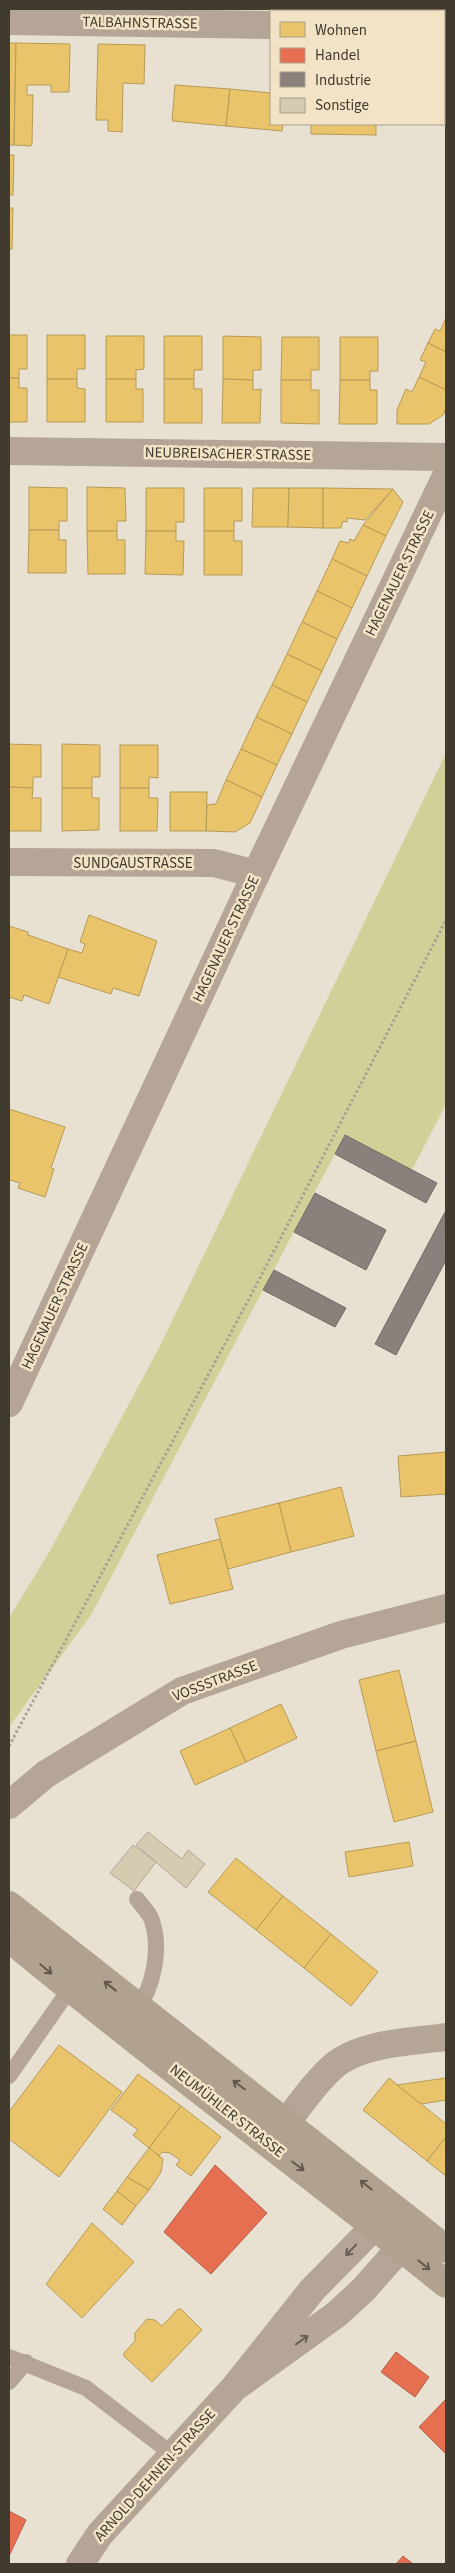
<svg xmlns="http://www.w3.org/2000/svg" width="455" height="2573" font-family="'Source Sans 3',sans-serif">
<rect width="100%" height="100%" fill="#e8e0d0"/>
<polygon fill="#d0d098" points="446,753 446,1104 412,1170 345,1135 91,1615 9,1727 9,1618 51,1549 159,1348"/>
<g fill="#e9c46a" stroke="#b69b58">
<polygon points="9,43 16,43 14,145 9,145"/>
<polygon points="16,43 70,44 69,92 51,92 51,85 27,85 27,95 33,95 32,145 30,146 14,145"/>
<polygon points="98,44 145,45 144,84 123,83 122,132 108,131 108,120 96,120"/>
<rect x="444" y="59" width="2" height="37"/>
<polygon points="175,85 230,89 226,126 172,121"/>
<polygon points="230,89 271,93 271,124 283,124 282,131 226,126"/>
<polygon points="311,124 376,124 376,135 311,134"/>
<polygon points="9,155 14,155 13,195 9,195"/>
<polygon points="9,208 13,208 12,249 9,249"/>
<polygon points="446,318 446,352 428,343 435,329 440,331"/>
<polygon points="9,335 27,335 27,369 19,369 19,378 9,378"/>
<polygon points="47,335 85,335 85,369 77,369 77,379 47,379"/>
<polygon points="106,336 144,336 144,369 136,370 136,379 106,379"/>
<polygon points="164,336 202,336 202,370 194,370 194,379 164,379"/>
<polygon points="223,336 261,337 261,370 253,370 253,380 223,379"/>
<polygon points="282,337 319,337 319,370 311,370 311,380 281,380"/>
<polygon points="340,337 378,337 378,371 370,371 370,380 340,380"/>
<polygon points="428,343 446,352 446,390 419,377 426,362 420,360"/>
<polygon points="419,377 446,390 446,409 443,415 429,424 397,424 397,410 406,389 412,392"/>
<polygon points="9,378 19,378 19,388 27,388 27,422 9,422"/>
<polygon points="47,379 77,379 77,388 85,389 85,422 47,422"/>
<polygon points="106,379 136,379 136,389 143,389 143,422 106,422"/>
<polygon points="164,379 194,379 194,389 202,389 202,423 164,423"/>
<polygon points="223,379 253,380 253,390 261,389 260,423 222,423"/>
<polygon points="281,380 311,380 311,390 319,390 319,424 281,423"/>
<polygon points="340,380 370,380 370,390 377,390 377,424 339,424"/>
<polygon points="29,487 67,488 67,521 59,521 59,530 29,530"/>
<polygon points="87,487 125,488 126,521 117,521 117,531 87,531"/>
<polygon points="146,488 184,488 184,522 176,522 176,531 146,531"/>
<polygon points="204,488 242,488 242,521 234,521 234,531 204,531"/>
<polygon points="253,488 289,488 288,527 252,527"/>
<polygon points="289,488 323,488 323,528 288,527"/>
<polygon points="323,488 393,489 365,520 347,518 347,522 343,521 341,528 323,528"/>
<polygon points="393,489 403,502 386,536 363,525"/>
<polygon points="363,525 386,536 367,576 332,559 340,541 349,543 350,539 354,541"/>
<polygon points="29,530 59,530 59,540 66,540 66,573 28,573"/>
<polygon points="87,531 117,531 117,540 125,540 125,574 88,574"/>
<polygon points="146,531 176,531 176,541 184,541 183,575 145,574"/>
<polygon points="204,531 234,531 234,541 242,541 242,575 204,575"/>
<polygon points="332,559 367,576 352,608 317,591"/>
<polygon points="317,591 352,608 337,639 302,622"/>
<polygon points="302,622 337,639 322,671 287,654"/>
<polygon points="287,654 322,671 307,702 272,685"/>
<polygon points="272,685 307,702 292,734 256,717"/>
<polygon points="256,717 292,734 277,765 241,749"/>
<polygon points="9,744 41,745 41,777 33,777 33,788 9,787"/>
<polygon points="62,744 100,745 100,777 92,777 92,788 62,788"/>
<polygon points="120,745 158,745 158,778 149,777 149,788 120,788"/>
<polygon points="241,749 277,765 262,797 226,780"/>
<polygon points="226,780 262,797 250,823 235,832 206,831 207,805 216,804"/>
<polygon points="9,787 33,788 32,798 41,798 41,831 9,831"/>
<polygon points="62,788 92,788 92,798 99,798 99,830 62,831"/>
<polygon points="120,788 149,788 149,798 158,798 157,831 120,831"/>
<polygon points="170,792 207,792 206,831 170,831"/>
<polygon points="89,915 157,941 139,996 113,988 111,994 58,977 68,949 82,953 85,944 80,942"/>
<polygon points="9,926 28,932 28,935 68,949 49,1004 24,995 22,1001 9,997"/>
<polygon points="9,1109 65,1127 51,1168 54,1169 45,1197 18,1188 20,1183 10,1180 9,1183"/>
<polygon points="446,1452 446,1494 401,1497 398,1456"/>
<polygon points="341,1487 354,1536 291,1552 279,1503"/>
<polygon points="279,1503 291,1552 228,1569 215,1519"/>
<polygon points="220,1539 233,1589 170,1604 157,1555"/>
<polygon points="399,1670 416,1741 376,1751 359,1680"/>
<polygon points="281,1704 297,1738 246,1762 230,1728"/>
<polygon points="230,1728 246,1762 195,1785 180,1751"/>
<polygon points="416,1741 433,1812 394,1822 376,1751"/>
<polygon points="409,1842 413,1866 349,1877 345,1852"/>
<polygon points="236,1858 283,1896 256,1930 208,1892"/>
<polygon points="283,1896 331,1934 304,1968 256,1930"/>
<polygon points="331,1934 378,1972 351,2006 304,1968"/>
<polygon points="59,2045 122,2092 59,2177 9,2139 9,2112"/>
<polygon points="138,2074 181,2106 149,2148 133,2135 138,2130 111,2110"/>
<polygon points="389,2078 446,2124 446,2137 427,2161 363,2110"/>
<polygon points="446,2078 446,2100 421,2104 397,2085"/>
<polygon points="181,2106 221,2137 191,2176 176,2165 180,2160 170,2153 162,2152 159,2156 149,2148"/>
<polygon points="446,2137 446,2176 427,2161"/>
<polygon points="149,2148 163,2159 161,2172 149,2190 127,2177"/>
<polygon points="127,2177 149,2190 136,2206 117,2191"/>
<polygon points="117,2191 136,2206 122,2225 103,2209"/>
<polygon points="92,2223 134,2262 82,2318 46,2284"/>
<polygon points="178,2309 181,2309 202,2330 152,2382 124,2356 124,2353 135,2341 135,2333 147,2319 155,2320 162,2326"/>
</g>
<g fill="#e76f51" stroke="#b55f47">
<polygon points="215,2165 267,2213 211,2274 164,2232"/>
<polygon points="396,2352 429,2377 415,2397 381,2372"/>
<polygon points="446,2399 446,2454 419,2427"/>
<polygon points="9,2511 26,2520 9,2556"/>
<polygon points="403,2556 413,2564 396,2564"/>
</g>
<g fill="#8a817c" stroke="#746c65">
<polygon points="345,1135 437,1183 426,1203 335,1154"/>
<polygon points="315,1193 386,1230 366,1270 294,1232"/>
<polygon points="445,1212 446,1260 396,1355 375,1344"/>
<polygon points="274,1270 346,1308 335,1327 263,1290"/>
</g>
<g fill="#d6cbb1" stroke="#afa99d">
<polygon points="148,1832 182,1859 188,1850 205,1864 186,1888 136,1845"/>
<polygon points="133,1845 156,1862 134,1891 110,1873"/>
</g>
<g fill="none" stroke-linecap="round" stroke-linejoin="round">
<polyline stroke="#aca094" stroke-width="3" stroke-dasharray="2.5 2.5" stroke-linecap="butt" points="9,1746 250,1297 446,920"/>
<g stroke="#b4a596" stroke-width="16">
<path d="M135 2012C154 1988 162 1947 151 1918 148 1911 141 1905 137 1899"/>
<polyline points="9,2076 74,1983"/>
<polyline points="9,2357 86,2388 172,2454"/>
<polyline points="9,2382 26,2362"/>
</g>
<g stroke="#b4a596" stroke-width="28">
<polyline points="9,21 271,25"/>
<polyline points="444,28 446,28"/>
<polyline points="9,451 446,457"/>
<polyline points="9,862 214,863 256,874"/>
<polyline points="9,1403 256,874 446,476"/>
<polyline points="9,1805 46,1774 182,1691 341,1635 446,1608"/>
<path d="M272 2142C289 2120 320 2073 342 2060 372 2042 412 2042 446 2037"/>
<polyline points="80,2564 100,2534 234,2388 312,2290 375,2226 382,2221 404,2216 406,2229 401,2247 363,2290 337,2314 234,2388"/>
</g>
<g stroke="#b1a18f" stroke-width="28">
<polyline points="9,1905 446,2249"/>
<path d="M9 1938C151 2057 302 2166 446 2284"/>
</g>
<g stroke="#afa499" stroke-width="1">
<polyline points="9,1918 282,2129 446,2262"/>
<polyline points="9,1930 446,2273"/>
</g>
</g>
<defs><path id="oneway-shaft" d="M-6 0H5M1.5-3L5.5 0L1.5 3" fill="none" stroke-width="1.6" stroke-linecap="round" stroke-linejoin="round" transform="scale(1.25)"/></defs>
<g stroke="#62594c">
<use href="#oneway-shaft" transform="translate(46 1969) rotate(40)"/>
<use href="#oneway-shaft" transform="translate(110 1986) rotate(-142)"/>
<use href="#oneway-shaft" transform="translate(239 2085) rotate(-143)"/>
<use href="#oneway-shaft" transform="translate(298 2166) rotate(37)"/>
<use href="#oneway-shaft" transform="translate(366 2185) rotate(-141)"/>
<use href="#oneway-shaft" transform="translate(424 2265) rotate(39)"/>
</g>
<g stroke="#695f53">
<use href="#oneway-shaft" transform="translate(351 2250) rotate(134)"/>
<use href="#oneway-shaft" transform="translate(302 2340) rotate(-36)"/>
</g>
<g text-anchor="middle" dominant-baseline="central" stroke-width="5" stroke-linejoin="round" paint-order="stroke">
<g font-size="15" fill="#403a2f" stroke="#f2e3c6">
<text transform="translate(140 23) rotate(1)">TALBAHNSTRASSE</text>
<text transform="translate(228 454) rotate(1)">NEUBREISACHER STRASSE</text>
<text transform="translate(400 573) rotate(-64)">HAGENAUER STRASSE</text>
<text x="133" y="863">SUNDGAUSTRASSE</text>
<text transform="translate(226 939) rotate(-65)">HAGENAUER STRASSE</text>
<text transform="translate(55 1306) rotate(-65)">HAGENAUER STRASSE</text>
<text transform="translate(215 1681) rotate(-21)">VOSSSTRASSE</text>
<text transform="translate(227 2111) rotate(38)">NEUMÜHLER STRASSE</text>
<text transform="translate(155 2475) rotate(-48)">ARNOLD-DEHNEN-STRASSE</text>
</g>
</g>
<rect width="455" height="2573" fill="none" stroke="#403a2f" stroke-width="20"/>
<rect x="270" y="10" width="175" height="115" fill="#f2e3c6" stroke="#ab9f8a"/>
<rect x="280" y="22" width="25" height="15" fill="#e9c46a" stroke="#ab9f8a"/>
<text x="315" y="35" font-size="15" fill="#403a2f">Wohnen</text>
<rect x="280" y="48" width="25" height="15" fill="#e76f51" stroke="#ab9f8a"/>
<text x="315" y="60" font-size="15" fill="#403a2f">Handel</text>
<rect x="280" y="72" width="25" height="15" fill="#8a817c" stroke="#ab9f8a"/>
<text x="315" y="85" font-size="15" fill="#403a2f">Industrie</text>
<rect x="280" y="98" width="25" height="15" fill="#d6cbb1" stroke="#ab9f8a"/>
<text x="315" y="110" font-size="15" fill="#403a2f">Sonstige</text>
</svg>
